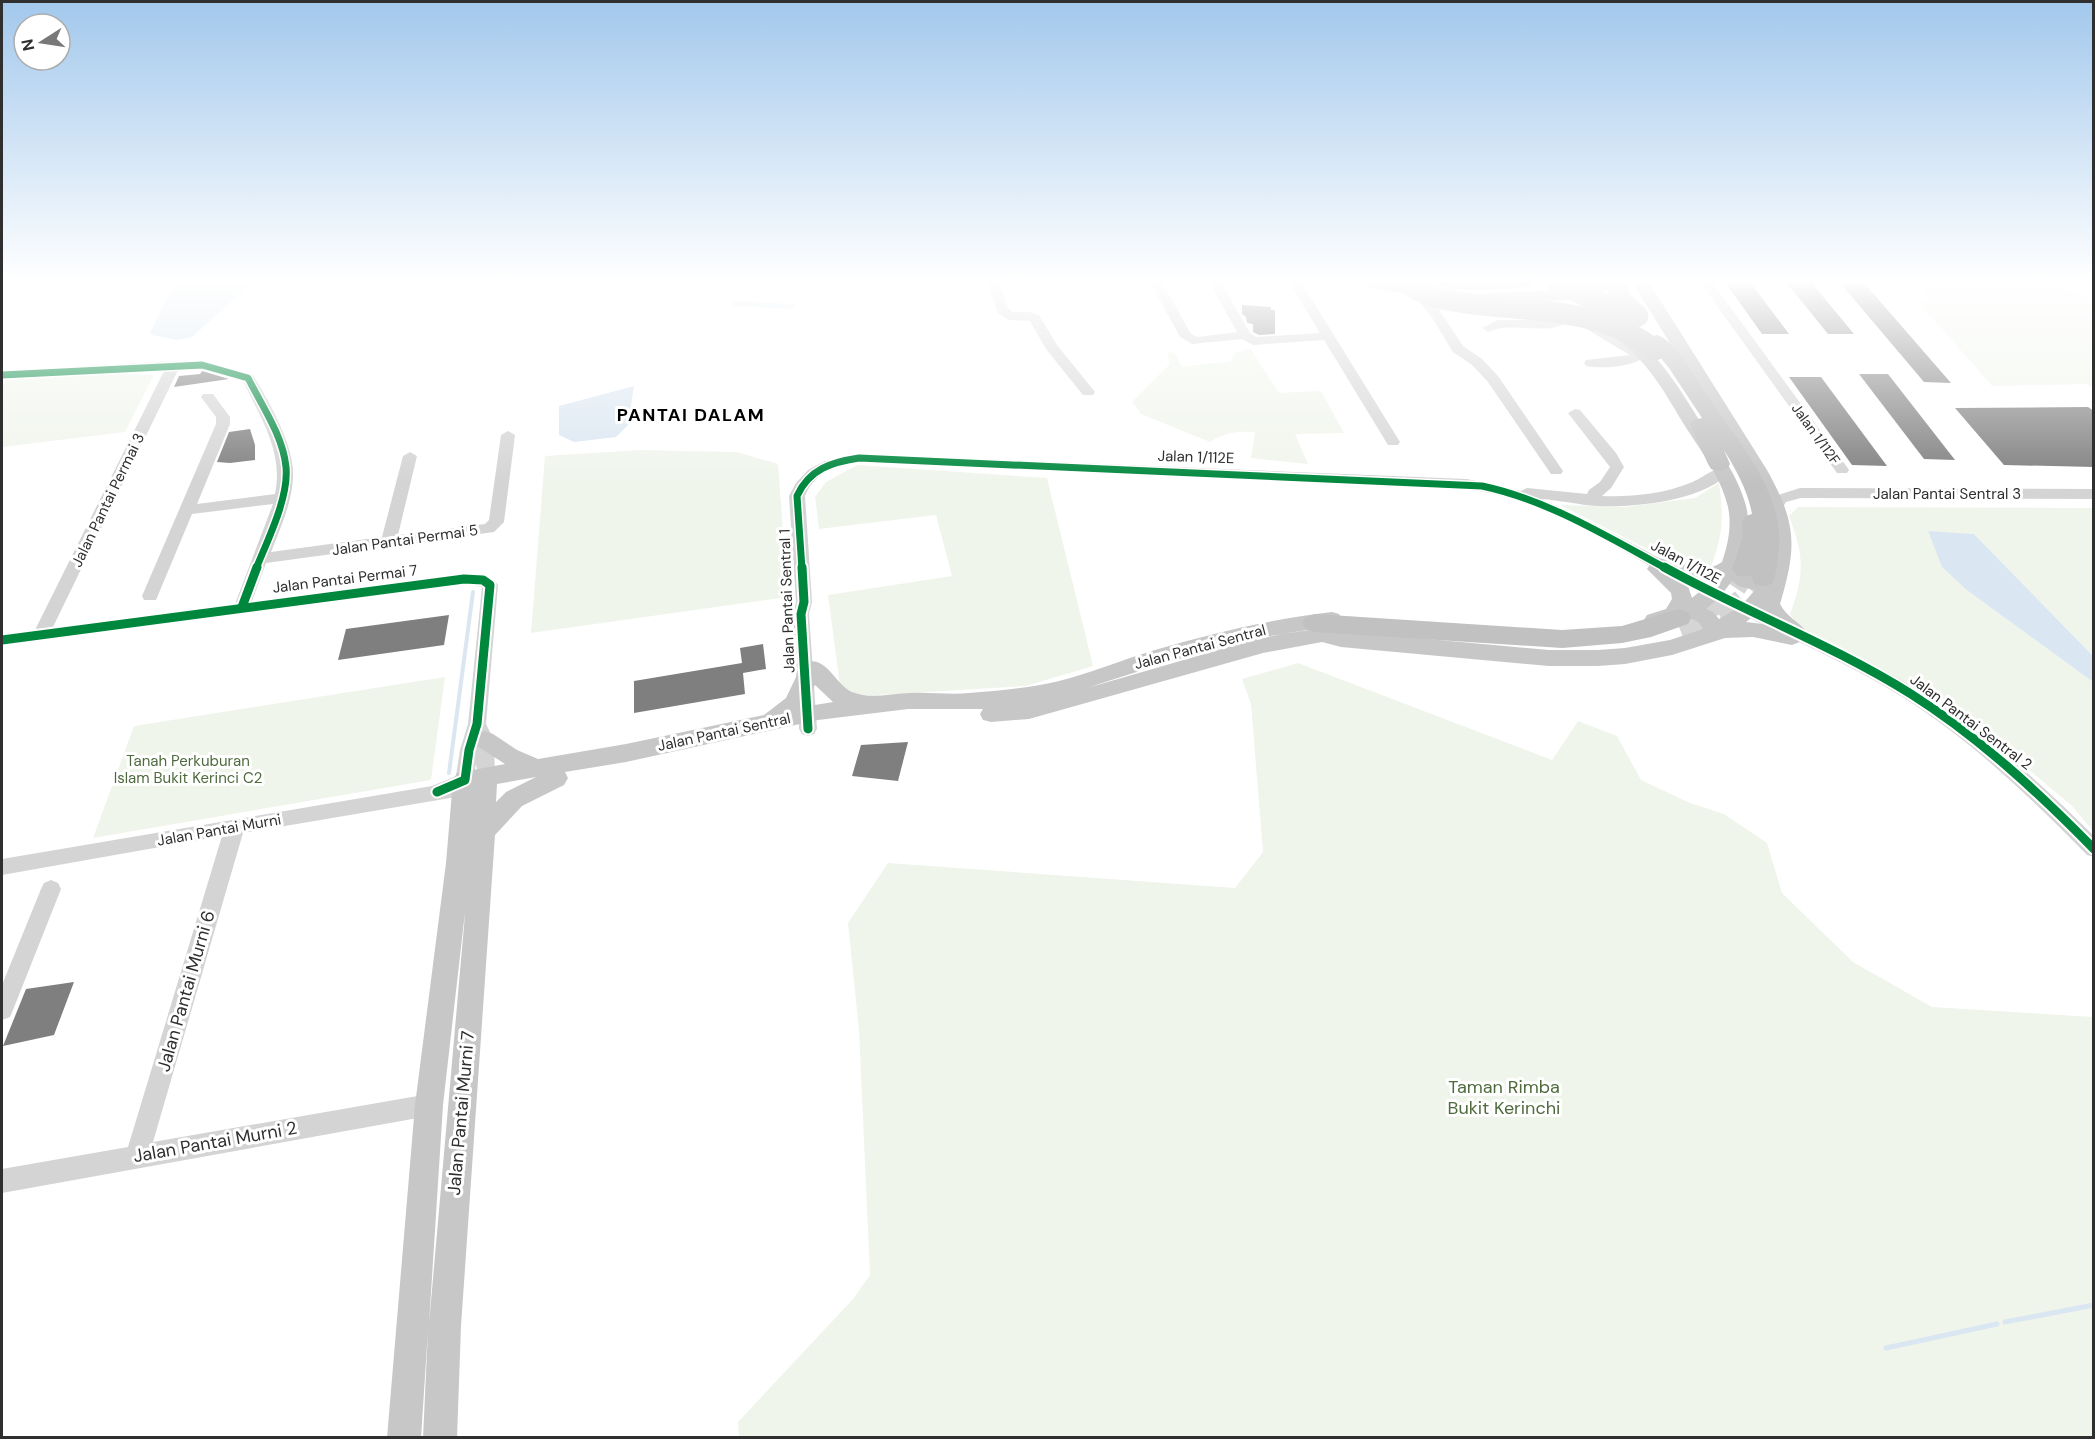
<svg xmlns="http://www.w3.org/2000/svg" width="2095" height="1439" font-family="'DM Sans',sans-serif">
<rect width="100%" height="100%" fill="#fff"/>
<g fill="#f0f5ec">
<polygon points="1915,282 2053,282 2093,302 2093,388 2086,384 1992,386 1915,298 1930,300"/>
<path d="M1250 348 1279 393 1321 391 1344 433 1295 434 1308 464 1251 458 1255 432C1237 431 1225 432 1210 442L1141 414 1132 402 1170 364 1167 353 1174 352 1182 367 1231 361 1234 353Z"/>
<polygon points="109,374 154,375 125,432 2,447 2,388 6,380"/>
<polygon points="640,450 737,452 778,464 788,597 531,633 545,456"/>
<polygon points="857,465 1047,478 1093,666 1026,686 861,696 840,686 828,595 952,576 936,515 819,529 815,497 826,482"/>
<path d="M1719 483C1724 520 1723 532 1711 567L1681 566 1560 505 1625 507 1695 498Z"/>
<path d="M1798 507 2093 508V656L1974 534 1928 532 1968 591 2093 682V831L2072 806 1995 741 1914 687 1803 633 1790 614C1805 574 1804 556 1789 516Z"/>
<polygon points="1298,663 1552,760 1578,721 1617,736 1641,780 1690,803 1724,814 1767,843 1782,893 1853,962 1932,1007 2093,1017 2093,1437 739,1437 738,1422 853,1299 870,1275 859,1030 848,923 888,863 1235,888 1263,852 1251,704 1242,679"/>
<polygon points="445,677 431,780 93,838 134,726"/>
</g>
<g fill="#dae6f1">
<polygon points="178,282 253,282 192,337 177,340 152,335 150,333 168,296"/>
<polygon points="733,301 795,304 793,309 731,306"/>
<polygon points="634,386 628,425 616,437 574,442 559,435 559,406"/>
<polygon points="1928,531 1974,534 2093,656 2093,682 1968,591 1942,567"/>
</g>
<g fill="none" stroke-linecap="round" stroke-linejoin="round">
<polyline stroke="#dae6f1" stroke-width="4" points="449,773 473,592"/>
<g stroke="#dae6f1" stroke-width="5">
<polyline points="2005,1322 2094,1305"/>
<polyline points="1886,1348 1997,1324"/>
</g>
</g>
<g fill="#7f7f7f">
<polygon points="1725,282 1750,282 1789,334 1762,334"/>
<polygon points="1786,282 1811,282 1854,334 1828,334"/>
<polygon points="1841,284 1865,284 1951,383 1924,382"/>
<polygon points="1242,305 1271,307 1271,310 1275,310 1275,334 1259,335 1253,332 1253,324 1247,323 1246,317 1242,314"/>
<polygon points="202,371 229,379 174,387 179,376 200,374"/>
<polygon points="1859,374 1888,374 1955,460 1924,459"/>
<polygon points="1789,377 1821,377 1887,466 1852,465"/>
<polygon points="2088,407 2094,411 2094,467 2004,465 1955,408"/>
<polygon points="250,429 255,445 255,460 230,463 217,462 229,432"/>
<polygon points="449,615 444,645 338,660 346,629"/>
<polygon points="763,644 766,669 743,673 745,694 634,713 634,681 742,663 740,648"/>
<polygon points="908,742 898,781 852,776 861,745"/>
<polygon points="74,982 54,1035 3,1046 26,989"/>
</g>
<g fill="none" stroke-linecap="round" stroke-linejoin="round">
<g stroke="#d5d5d5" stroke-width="28" stroke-dasharray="28 14" stroke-linecap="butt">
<polyline points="1699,610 1728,593 1744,569"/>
<path d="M1681 632C1710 621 1740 613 1758 587"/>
</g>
<g fill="#d4d4d4" fill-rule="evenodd">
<polygon points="987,282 999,282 1008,308 1012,312 1029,312 1039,315 1057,345 1095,392 1093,395 1083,395 1046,349 1030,321 1009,320 998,313"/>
<polygon points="1150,282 1162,282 1191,334 1198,337 1237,332 1209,282 1221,282 1250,333 1256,337 1320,333 1289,282 1301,282 1400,442 1398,445 1388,445 1324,340 1253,345 1242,339 1192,344 1180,337"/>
<polygon points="1700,282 1712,282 1847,467 1849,470 1847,473 1837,473"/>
<polygon points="1417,288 1421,289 1440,311 1463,346 1482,359 1498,376 1563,471 1561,474 1551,474 1488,382 1472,365 1453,352 1431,316 1411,292"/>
<path d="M1570 310 1642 350 1644 357C1633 367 1600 369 1586 366L1584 363 1586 360 1630 355 1571 320C1553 335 1523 325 1502 328 1497 328 1493 331 1488 332L1482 328 1498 320H1553Z"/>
<path d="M174 361H202L253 375C269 401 295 447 293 477 292 503 280 529 271 552L382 537 403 456 410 452 417 456 398 535 485 524 489 520 501 435 508 431 515 435 504 522 494 532 266 563 252 601 464 574C477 574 490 573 498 585L486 724 494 740 495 776 493 781 486 783 479 781 476 764 472 785 458 791 456 797 243 833 153 1142 429 1094 437 1097 441 1105 437 1113 429 1116 2 1193V1169L128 1147 222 836 2 875V859L432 786 456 776 460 750 468 724 482 587 464 584 2 646V634L35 630 164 371 2 379V371ZM202 369 243 381C260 417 284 452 275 494L197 504 230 424V417L213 394H203L201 397 216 417V424L142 596 144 600H156L192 514 273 504 235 604 53 627 178 370Z"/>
<path d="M1575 409 1580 410 1616 453 1624 467 1611 488 1602 496C1632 497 1663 494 1690 483 1702 479 1716 465 1728 468L1730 471C1707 501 1632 508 1597 506 1579 505 1560 500 1541 499 1603 525 1660 560 1720 590 1785 623 1852 650 1915 688 1981 728 2039 782 2094 836V857L2087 855C2031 798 1972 741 1904 698 1835 655 1758 625 1686 586 1617 549 1546 499 1467 489L859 462C835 466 815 472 805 496L812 602 809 614 817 729 814 734 808 736 802 734 799 729 793 614 796 602 789 496 796 483 808 470 825 461 859 454 1467 479 1521 491 1527 488 1587 494 1589 490 1600 482 1610 467 1568 413Z"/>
<polygon points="1800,488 2094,489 2094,499 1801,498 1786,502 1780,512 1770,512 1767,509 1775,496"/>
<polygon points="51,880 58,883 61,889 13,1010 10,1017 2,1020 2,985 41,889 44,883"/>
</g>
<g fill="#c7c7c7" fill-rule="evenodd">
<polygon points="1359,282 1392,282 1432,290 1435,293 1427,298 1367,287"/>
<polygon points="1602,282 1630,282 1627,285 1565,300 1490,303 1482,298 1490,293 1565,290"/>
<path d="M1632 282H1648L1657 295 1767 470C1797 524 1797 547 1780 604 1787 618 1801 622 1809 635L1805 640 1792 645 1753 637 1725 638 1672 655 1625 664 1598 666H1549L1341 647 1322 642 1263 653 1029 719 991 722 983 720 980 714 983 709H908L818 720 626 762 565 772 568 778 564 785 522 806 495 835 461 1326 457 1438H423L428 1330 421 1438H387L415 1105 446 863 453 780 457 773 505 764 477 746 474 740 477 734 485 731 493 734 517 750 538 759 626 744 764 715 786 698 797 675 806 673 803 668 806 662C827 656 835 684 852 692 872 700 890 693 910 693 930 692 950 695 969 693 998 691 1027 688 1055 682 1089 674 1121 660 1155 650 1213 633 1271 619 1332 612L1339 614 1342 619 1339 624 1322 628 1341 631 1549 650H1598L1625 648 1670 640 1703 629C1693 606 1663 630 1647 625L1644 620 1647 615 1666 609 1672 599 1671 593 1647 569 1653 560C1678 553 1693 581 1722 562 1728 544 1732 526 1728 507 1721 477 1701 451 1685 426 1666 395 1650 364 1620 342L1618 339 1620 336H1632C1662 358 1680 390 1700 421 1717 448 1738 475 1746 506 1751 526 1747 545 1741 565L1752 576 1768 574C1778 533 1769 507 1749 470ZM1680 579 1696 583 1711 582 1692 598 1688 586ZM1732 581 1738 586 1755 590 1741 606 1719 619 1713 612 1706 609 1719 598ZM1762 609 1771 625 1746 622ZM1322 628 1263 637 1087 688C1164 663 1241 638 1322 628ZM815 685 833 702 803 707ZM536 777 506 792 496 802 497 784ZM465 912 464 926 429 1324 443 1105Z"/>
</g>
<g fill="#c1c1c1" fill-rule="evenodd">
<path d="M1437 282H1535L1532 286 1526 287C1498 289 1467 293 1440 286Z"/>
<path d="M1657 335C1675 340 1696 378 1706 394 1738 442 1788 495 1778 557 1777 567 1776 576 1772 584L1763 586 1754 584 1751 575 1744 577 1736 575 1732 569 1743 536 1742 521 1746 516 1752 514C1748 491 1736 470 1724 450L1730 464 1727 469 1719 471 1711 469 1708 464 1690 424 1694 420 1702 418 1669 368 1647 341 1650 337Z"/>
<polygon points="1679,609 1688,612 1691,618 1688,624 1651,637 1622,643 1562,648 1315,632 1306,629 1302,623 1306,617 1315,614 1562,630 1622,626"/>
</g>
<g stroke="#c1c1c1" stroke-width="21">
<path d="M1405 282C1424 298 1450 301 1474 304 1538 312 1602 308 1655 350"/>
<polyline points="1557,282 1621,313"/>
<polyline points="1617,282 1619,298 1638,316"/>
</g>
<defs>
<g id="cycleway-far1">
<path d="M2 375 202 365 248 378C262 406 283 436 286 467 289 498 267 541 256 569"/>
<path d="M802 569 797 496C809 469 832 462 859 458L1482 486C1548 500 1608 537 1667 569"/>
</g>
<g id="cycleway">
<polyline points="802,567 804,602 801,614 808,729"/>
<path d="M1664 567C1745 612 1833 645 1911 694 1979 737 2038 792 2094 849"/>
<polyline points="242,607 257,567"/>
<polyline points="2,640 464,579 483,580 490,585 477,724 469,750 465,780 437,792"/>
</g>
</defs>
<use href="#cycleway-far1" stroke="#fff" stroke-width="10"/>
<use href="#cycleway" stroke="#fff" stroke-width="13"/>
<use href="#cycleway-far1" stroke="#00873e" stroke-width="7"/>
<use href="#cycleway" stroke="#00873e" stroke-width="9"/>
</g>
<linearGradient id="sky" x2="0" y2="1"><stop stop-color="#a2c8ec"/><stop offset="0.58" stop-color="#fff"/><stop offset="1" stop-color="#fff" stop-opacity="0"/></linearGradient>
<rect width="2095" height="484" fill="url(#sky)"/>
<g text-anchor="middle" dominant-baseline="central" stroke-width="6" stroke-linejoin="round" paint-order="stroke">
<g font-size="14" fill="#2f2f2f" stroke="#fff">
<text transform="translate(1816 434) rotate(54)">Jalan 1/112F</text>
</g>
<g font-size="15" fill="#2f2f2f" stroke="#fff">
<text transform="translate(1196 457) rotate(2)">Jalan 1/112E</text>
<text x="1947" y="494">Jalan Pantai Sentral 3</text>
<text transform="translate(108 500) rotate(-64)">Jalan Pantai Permai 3</text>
<text transform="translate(405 540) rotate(-8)">Jalan Pantai Permai 5</text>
<text transform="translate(1686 562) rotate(28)">Jalan 1/112E</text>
<text transform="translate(345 579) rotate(-7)">Jalan Pantai Permai 7</text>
<text transform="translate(787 601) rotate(-92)">Jalan Pantai Sentral 1</text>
<text transform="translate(1200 647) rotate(-15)">Jalan Pantai Sentral</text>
<text transform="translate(1971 722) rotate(37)">Jalan Pantai Sentral 2</text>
<text transform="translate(724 732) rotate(-12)">Jalan Pantai Sentral</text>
<text transform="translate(219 830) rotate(-10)">Jalan Pantai Murni</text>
</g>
<g font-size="15" fill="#4f6a3d" stroke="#fff">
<text x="188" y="761">Tanah Perkuburan<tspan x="188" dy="17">Islam Bukit Kerinci C2</tspan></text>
</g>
<g font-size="18" font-weight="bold" letter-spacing="1.5" fill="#000" stroke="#fff">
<text x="691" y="415">PANTAI DALAM</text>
</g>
<g font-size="18" fill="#2f2f2f" stroke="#fff">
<text transform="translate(186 991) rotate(-74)">Jalan Pantai Murni 6</text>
<text transform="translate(461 1113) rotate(-85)">Jalan Pantai Murni 7</text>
<text transform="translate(215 1142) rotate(-10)">Jalan Pantai Murni 2</text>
</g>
<g font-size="18" fill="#4f6a3d" stroke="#fff">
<text x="1504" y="1087">Taman Rimba<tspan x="1504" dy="21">Bukit Kerinchi</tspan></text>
</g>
</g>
<rect width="2095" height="1439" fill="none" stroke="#2f2f2f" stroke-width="6"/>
<g transform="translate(42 42) rotate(258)"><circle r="28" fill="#ffffff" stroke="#acacac" stroke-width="1.5"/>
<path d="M0-4.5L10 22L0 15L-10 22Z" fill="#787878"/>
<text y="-9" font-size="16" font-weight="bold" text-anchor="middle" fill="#2f2f2f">N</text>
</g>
</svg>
